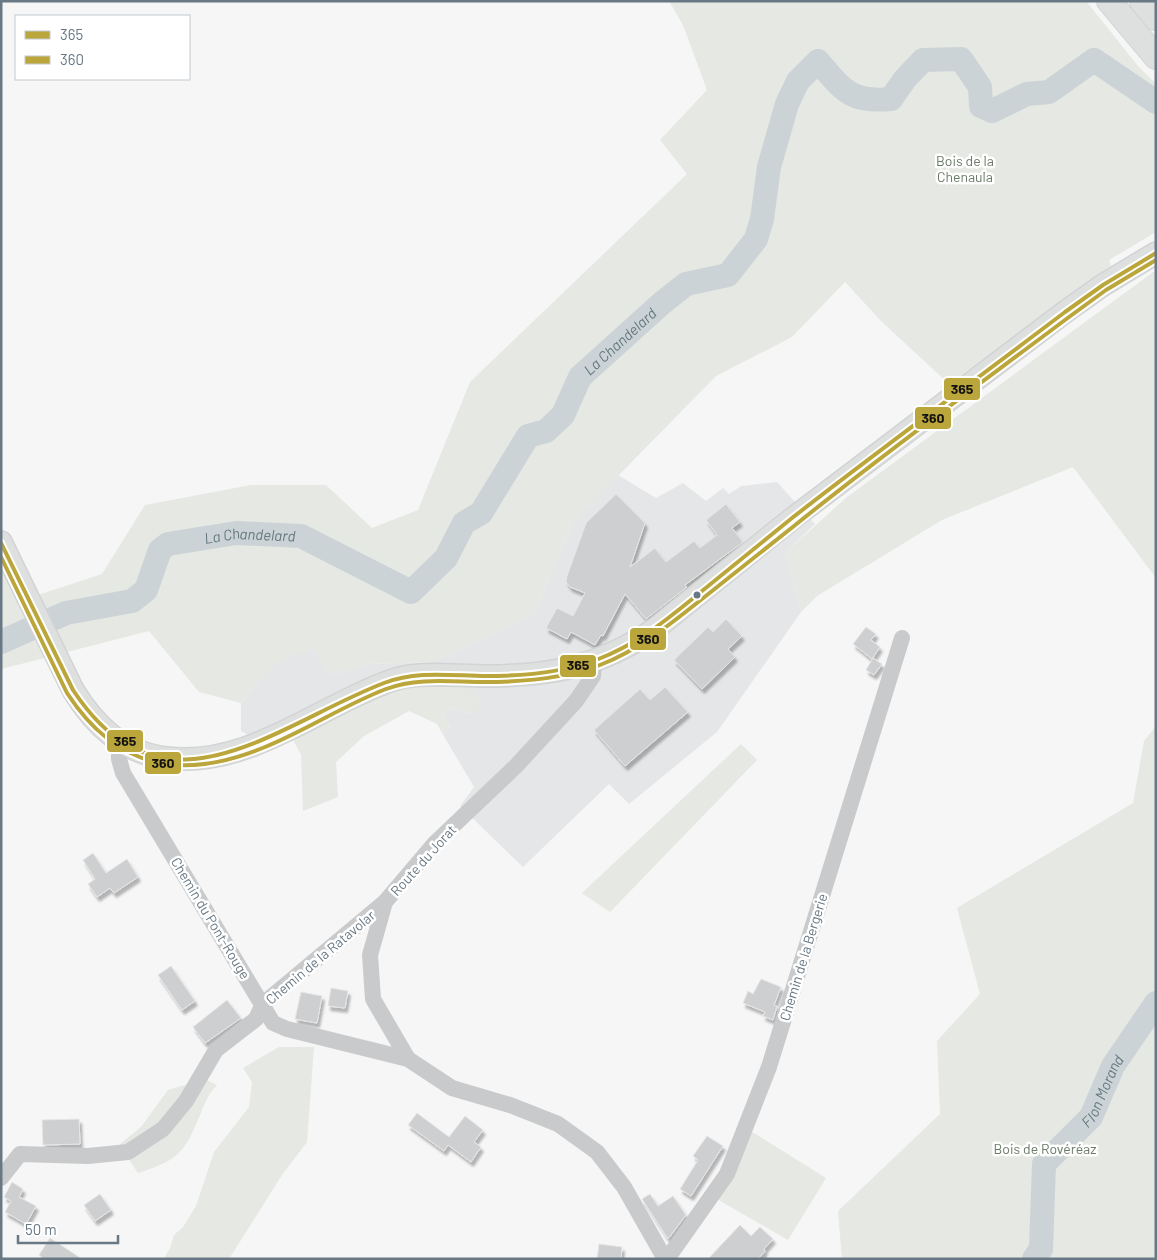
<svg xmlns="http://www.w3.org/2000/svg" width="1157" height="1260" font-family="Barlow,sans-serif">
<defs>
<filter id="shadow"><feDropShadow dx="2.5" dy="4.5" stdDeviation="1" flood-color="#0004"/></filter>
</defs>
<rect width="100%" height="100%" fill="#f6f6f6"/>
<polygon fill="#e5e6e7" points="618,475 656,498 683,483 706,501 723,488 729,494 741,486 777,482 815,524 786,552 801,612 717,732 629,804 609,784 523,867 460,806 474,787 442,733 451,729 441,711 448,708 472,714 463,684 292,738 278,722 252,737 241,731 241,703 266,672 286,658 313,648 331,675 366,664 432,662 534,614 572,523"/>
<g fill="#e5e8e3">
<path d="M669 1H1086L1138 66 1156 84V232L1109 260 1111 266 949 384 881 321 845 282 792 337 716 376 572 523 534 614 432 662 366 664 331 675 313 648C273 663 267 670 241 703L199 692 149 631 63 653 35 596 102 574 145 505 251 485H326L372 528 418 510 470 382 687 174 660 140 707 90 683 25Z"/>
<polygon points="1156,270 1156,578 1073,467 942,520 817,596 801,612 786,552 847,497"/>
<polygon points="1,559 49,657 1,669"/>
<polygon points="410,684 463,684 483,702 472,714 448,708 441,711 451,730 442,733 437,724 409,711 364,736 336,762 338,797 303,811 301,755 292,738 381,694"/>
<polygon points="1156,726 1156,1259 842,1259 838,1211 940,1114 937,1041 980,994 957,908 1133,803 1144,741"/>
<polygon points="741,744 757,760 610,912 582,893"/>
<polygon points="279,1047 314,1047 307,1142 282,1175 229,1259 164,1259 170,1248 174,1235 183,1227 196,1206 214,1152 249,1107 252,1082 243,1068"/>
<path d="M205 1079 217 1085C208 1094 205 1103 200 1115 184 1154 178 1160 138 1173L119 1145 141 1127 168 1090Z"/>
<polygon points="749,1130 826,1178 788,1240 715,1198"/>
</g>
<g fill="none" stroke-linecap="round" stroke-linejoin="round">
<g stroke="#cbd3d6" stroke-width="24">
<path id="s1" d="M1 642 66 613 132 601 146 590 160 550 168 544 236 533 301 536 411 592 446 558 464 523 481 513 528 436 546 431 563 415 580 377 662 303 686 284 728 275 756 239 762 219 769 167 787 104 798 81 818 61C843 90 850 103 891 99L905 79 923 60 961 59 980 87 981 106 992 111 1027 94 1049 92 1094 60 1156 102"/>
<path id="s2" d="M1034 1259 1041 1249 1044 1164 1091 1117 1113 1066 1156 1003"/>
</g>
</g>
<g fill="#cdcfd0" stroke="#e6e6e6" filter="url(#shadow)">
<polygon points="616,494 645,523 630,567 655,548 666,562 694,541 700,548 717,535 706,520 726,504 740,522 732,528 743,542 685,585 687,587 646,619 625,594 603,636 601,635 595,645 571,632 567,639 546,628 557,608 573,616 585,593 570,587 566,582 567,576 586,523"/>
<polygon points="726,619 742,636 728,649 735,657 702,689 674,660 708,627 713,632"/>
<polygon points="866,627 876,634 871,640 880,647 872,659 853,644"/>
<polygon points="873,658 882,664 874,675 866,670"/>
<polygon points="665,687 688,712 625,766 594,730 640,689 650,700"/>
<polygon points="93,853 106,873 127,859 138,877 114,893 110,888 97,897 88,884 95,879 83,860"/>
<polygon points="171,966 195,1001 182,1010 158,975"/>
<polygon points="761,979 781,987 774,1005 777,1006 773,1020 763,1016 765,1012 743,1003 748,991 753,994"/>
<polygon points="331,988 348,991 345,1008 328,1006"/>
<polygon points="301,992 322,996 317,1023 295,1019"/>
<polygon points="227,1000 241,1018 205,1043 193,1027"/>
<polygon points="417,1113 449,1137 465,1116 483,1130 474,1142 481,1147 471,1162 448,1145 444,1151 408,1125"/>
<polygon points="79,1119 80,1144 43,1145 42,1120"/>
<polygon points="707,1136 723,1146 691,1196 680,1189 698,1160 693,1156"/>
<polygon points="12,1182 23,1189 19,1197 36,1206 26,1224 5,1212 11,1201 4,1197"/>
<polygon points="100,1194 111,1210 95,1221 84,1205"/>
<polygon points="650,1194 658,1206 673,1196 686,1215 668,1239 642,1199"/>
<polygon points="740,1225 751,1236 760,1227 773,1239 764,1249 765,1251 758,1259 708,1259"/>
<polygon points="50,1238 82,1259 44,1259 39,1255"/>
<polygon points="599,1244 622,1247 621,1259 597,1259"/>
</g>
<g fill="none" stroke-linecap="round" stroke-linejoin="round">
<defs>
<path id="major" d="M1 542 73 690C95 726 123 753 167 758 235 766 292 726 351 698 368 690 385 681 404 677 431 672 460 676 487 676 552 676 601 666 655 629L793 518 1065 312 1103 285 1156 253"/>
<g id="highway">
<polyline points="1109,1 1156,57"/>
<polyline points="1142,1 1156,18"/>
</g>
</defs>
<use href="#major" stroke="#d2d3d4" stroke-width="24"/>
<use href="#highway" stroke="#d2d3d3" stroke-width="26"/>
<g stroke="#c9cacb" stroke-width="16">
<polyline points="594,662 593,676 576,701 516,766 435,843 385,902 370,955 373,999 408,1059 452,1088 510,1105 558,1124 597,1152 624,1187 665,1259"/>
<polyline points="119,741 119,759 123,773 273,1023 287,1029 408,1059"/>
<polyline points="1,1178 20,1154 88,1156 128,1152 163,1129 186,1101 216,1050 256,1019 263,1004 385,902"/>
<polyline points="667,1259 727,1174 769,1067 902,638"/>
</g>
<use href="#major" stroke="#dedfdf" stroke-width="21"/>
<use href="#highway" stroke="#dedfdf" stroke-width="24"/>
<defs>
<path id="bus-1" d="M1 543 73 690C164 828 275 725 384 683 418 670 453 676 487 676 524 676 561 673 596 660 637 645 669 618 702 591 732 567 762 542 792 518 882 448 974 381 1065 312L1103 285 1156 253"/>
<path id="bus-2" d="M1 557 67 693C117 770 183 781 265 747 307 730 344 705 386 689 418 677 452 682 485 682 523 682 563 679 600 665 641 649 673 622 707 595 736 572 765 549 794 526 883 454 977 386 1069 317L1106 290 1156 260"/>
</defs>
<use href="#bus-1" stroke="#fff" stroke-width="8"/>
<use href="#bus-2" stroke="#fff" stroke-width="8"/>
<use href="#bus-1" stroke="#bba63b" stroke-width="4"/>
<use href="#bus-2" stroke="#bba63b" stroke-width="4"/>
</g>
<circle fill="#687884" stroke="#fff" stroke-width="2" cx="697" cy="595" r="4.5"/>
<g text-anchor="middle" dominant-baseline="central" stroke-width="5" stroke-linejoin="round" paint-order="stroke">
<g font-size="14" fill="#6b7b67" stroke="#fff">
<text x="965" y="160">Bois de la<tspan x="965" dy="16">Chenaula</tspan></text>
<text x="1045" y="1148">Bois de Rovéréaz</text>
</g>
<g font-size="14" fill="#687884" stroke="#fff">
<text transform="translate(423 860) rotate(-48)">Route du Jorat</text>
<text transform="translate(211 918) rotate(59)">Chemin du Pont-Rouge</text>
<text transform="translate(320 957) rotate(-40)">Chemin de la Ratavolar</text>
<text transform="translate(803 957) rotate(-73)">Chemin de la Bergerie</text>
</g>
<g font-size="15" font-style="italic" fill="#64797f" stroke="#fff">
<text stroke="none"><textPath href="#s1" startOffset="801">La Chandelard</textPath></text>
<text stroke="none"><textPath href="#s1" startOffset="291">La Chandelard</textPath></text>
<text stroke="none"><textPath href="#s2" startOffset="192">Flon Morand</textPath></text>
</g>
</g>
<g stroke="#fff" stroke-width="2">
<rect x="943" y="377" width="38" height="24" rx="5" fill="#bba63b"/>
<rect x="914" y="406" width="38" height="24" rx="5" fill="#bba63b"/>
<rect x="629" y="627" width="38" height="24" rx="5" fill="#bba63b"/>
<rect x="559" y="654" width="38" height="24" rx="5" fill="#bba63b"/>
<rect x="106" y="729" width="38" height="24" rx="5" fill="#bba63b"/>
<rect x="144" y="751" width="38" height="24" rx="5" fill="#bba63b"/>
</g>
<g font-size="14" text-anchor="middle" font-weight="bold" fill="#111">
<text x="962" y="394">365</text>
<text x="933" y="423">360</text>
<text x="648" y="644">360</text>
<text x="578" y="670">365</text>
<text x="125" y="746">365</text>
<text x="163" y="768">360</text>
</g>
<rect width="1157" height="1260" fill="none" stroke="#687884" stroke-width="5"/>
<rect x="15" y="15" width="175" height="65" fill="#ffffff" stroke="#c3c9ce"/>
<rect x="25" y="31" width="25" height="8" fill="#bba63b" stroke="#c3c9ce"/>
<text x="60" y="40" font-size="15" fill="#687884">365</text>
<rect x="25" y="56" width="25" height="8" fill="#bba63b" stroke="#c3c9ce"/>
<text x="60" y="65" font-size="15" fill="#687884">360</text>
<path d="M18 1235v8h100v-8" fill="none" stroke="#687884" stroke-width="2.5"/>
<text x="25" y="1235" font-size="15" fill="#687884" stroke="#ffffff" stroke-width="4" paint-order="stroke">50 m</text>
</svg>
